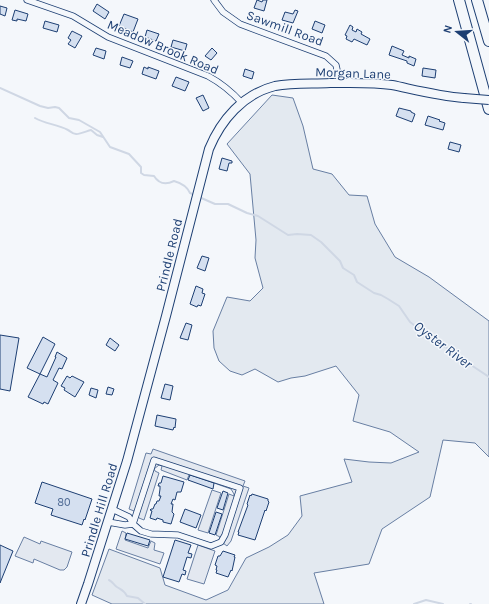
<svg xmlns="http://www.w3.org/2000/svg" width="489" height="604" font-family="Karla,sans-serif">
<rect width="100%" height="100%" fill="#f4f7fb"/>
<polygon fill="#e3e9f0" stroke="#687fa3" points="272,95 293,98 303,126 313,169 332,174 349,195 367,196 375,224 395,257 429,277 489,321 489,457 475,443 443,440 430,497 382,529 369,564 314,573 324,604 112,604 92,595 109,549 160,568 165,585 206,600 228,590 246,558 269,547 288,535 302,516 300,496 352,482 344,459 369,462 391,463 419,452 390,432 353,421 359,395 336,366 305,376 291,378 278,382 255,369 242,375 230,371 219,361 214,348 213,331 227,297 250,301 263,288 255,258 256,240 250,174 227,144"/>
<g fill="#e3e8f0" stroke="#687fa3">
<polygon points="153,449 245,481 243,486 249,488 231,541 227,546 219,540 220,537 216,535 229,494 234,496 234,494 231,489 214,483 189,475 187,480 161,470 162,466 159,465 154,469 155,471 159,473 144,520 139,518 134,511 129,509 146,453 151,454"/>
<polygon points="212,490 221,493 208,533 198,530"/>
<polygon points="122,531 126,533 125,540 148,548 151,541 155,543 154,550 164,553 160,564 116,549"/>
<polygon points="24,537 40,544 41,541 72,552 67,567 64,570 60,570 34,559 33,563 15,556"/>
<polygon points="198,545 215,551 204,584 187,579"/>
</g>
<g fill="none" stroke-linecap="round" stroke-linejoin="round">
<g stroke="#cfd7e4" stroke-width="2">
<path d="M0 88 40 106 48 108 55 107 59 108 69 118 79 120 100 132 110 147 129 154 141 167V173L144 175 154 176C159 184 166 185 174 181 181 183 187 186 190 193L195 195"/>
<path d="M35 118C45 124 57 124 68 130 70 131 73 134 76 134 78 135 87 131 91 130L97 135 103 137"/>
<polyline points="199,197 215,204 228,204 247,213 258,216 288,235 297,234 311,235 321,242 340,261 343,268 354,275 357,282 374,293 381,295 388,299 399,306 410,322 418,328 457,355 461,361 468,363 489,377"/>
<path d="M109 580C113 582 114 585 117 587 122 590 124 590 127 596L138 598 145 604"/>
<polyline points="414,604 426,600 443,604"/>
<polyline points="470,604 471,604"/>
</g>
</g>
<g fill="#d5e0f0" stroke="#1d3f73">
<polygon points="257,0 262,2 263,0 267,0 264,11 254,8"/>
<polygon points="97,4 109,12 105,19 93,11"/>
<polygon points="0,6 7,8 5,16 0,14"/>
<polygon points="15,10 28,14 26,21 17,19 17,21 12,20"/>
<polygon points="295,10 298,11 293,23 282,20 285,12 293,14"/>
<polygon points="124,14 138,19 133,32 119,26"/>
<polygon points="45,21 59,25 57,32 43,28"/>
<polygon points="315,21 325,25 322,33 312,29"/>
<polygon points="350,25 353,27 352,30 356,32 357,29 362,32 361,34 370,39 367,45 354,39 352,42 346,39 347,36 345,35"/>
<polygon points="147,30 159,34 156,41 145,37"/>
<polygon points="72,31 82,36 75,48 68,44 71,40 68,38"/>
<polygon points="173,40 187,44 185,51 171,47"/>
<polygon points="392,46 404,51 402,55 409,58 409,56 416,59 414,66 407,63 407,61 389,55"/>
<polygon points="96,48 106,51 104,59 93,55"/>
<polygon points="212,48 217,53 211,60 205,56"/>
<polygon points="122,57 133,61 130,68 120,65"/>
<polygon points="144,67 148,69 148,67 159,71 156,79 142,74"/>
<polygon points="423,68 436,70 435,78 422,76"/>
<polygon points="245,69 254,72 252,79 243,76"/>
<polygon points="176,77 189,82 185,91 172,86"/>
<polygon points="203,95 209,108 203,111 196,98"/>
<polygon points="399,108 411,111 411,112 415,114 412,122 396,116"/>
<polygon points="428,116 440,120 439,121 445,123 443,130 425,125"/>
<polygon points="450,142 461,145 459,152 448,149"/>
<polygon points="222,158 232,161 232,163 229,163 227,171 219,169"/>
<polygon points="202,256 209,258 205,271 197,268"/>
<polygon points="196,286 203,289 202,293 205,294 201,306 198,305 197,307 190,304"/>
<polygon points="186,323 192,325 188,340 180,338"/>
<polygon points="0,335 19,338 10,391 0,389"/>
<polygon points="43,337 55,344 40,374 47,377 56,357 55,357 57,352 67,358 62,369 59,368 53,380 58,383 48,404 44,402 43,404 28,397 40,374 27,368"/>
<polygon points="110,338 119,345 115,351 106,345"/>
<polygon points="67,376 70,378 72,376 84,382 75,397 64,390 65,388 61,386"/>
<polygon points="165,384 173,386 170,400 161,398"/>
<polygon points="108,387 114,389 112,395 106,394"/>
<polygon points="91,388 98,390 96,398 89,395"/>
<polygon points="157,415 176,419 175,428 174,427 173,430 155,426"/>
<polygon points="190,475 214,483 213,489 188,480"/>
<polygon points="163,476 184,482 181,492 177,492 175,500 173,499 171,504 173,504 172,512 174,514 171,524 163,522 163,520 157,518 156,520 150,518 152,511 150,510 151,509 153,509 155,504 156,504 157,501 159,501 161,496 159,496 160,489 160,486 158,486 159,483 161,483"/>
<polygon points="42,482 92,499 85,520 84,519 82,525 51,515 53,509 35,503"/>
<polygon points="223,491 228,493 223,510 217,508"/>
<polygon points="252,494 268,499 268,501 269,502 266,511 265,510 255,540 238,535 239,532 238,532 248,505 247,504 250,495 251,496"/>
<polygon points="185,509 201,515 196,528 180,522"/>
<polygon points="216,512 222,514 215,535 209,533"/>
<polygon points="127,533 150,540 148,546 125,539"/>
<polygon points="175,540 191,545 188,553 192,554 191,558 187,557 183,570 186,571 185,575 182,574 179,582 163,577"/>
<polygon points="0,545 13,551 0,583"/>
<polygon points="223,551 235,555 234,557 235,557 232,571 231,570 228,577 216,573 217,570 216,570 217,566 215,565 218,556 220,556"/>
</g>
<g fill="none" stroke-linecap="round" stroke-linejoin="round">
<defs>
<g id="street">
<path d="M27 0 73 16 108 37 208 76C221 83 232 92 242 103"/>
<polyline points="214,0 223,12 240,24 326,56 336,65 340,83"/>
<polyline points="112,509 129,517 133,524 141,531 151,534 178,535 211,546 221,542 225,535 240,488 154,460 133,524"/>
<polyline points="108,522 125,525 133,524"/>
</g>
<path id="secondary" d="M81 604 88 584 127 461 166 316 209 149C221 120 243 94 275 86 293 83 312 84 330 83 350 83 372 82 392 85 416 90 439 96 464 98"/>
<g id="highway">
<polyline points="459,0 489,109"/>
<polyline points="477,0 489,41"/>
</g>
</defs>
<use href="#street" stroke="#1d3f73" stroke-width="7"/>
<use href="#secondary" stroke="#1d3f73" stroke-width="10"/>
<use href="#highway" stroke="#1d3f73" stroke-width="12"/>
<use href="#street" stroke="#f4f7fb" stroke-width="5.5"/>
<use href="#secondary" stroke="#f4f7fb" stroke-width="8"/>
<use href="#highway" stroke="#f4f7fb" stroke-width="10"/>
<defs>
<polyline id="secondary-bridge" points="464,98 489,100"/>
</defs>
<use href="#secondary-bridge" stroke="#1d3f73" stroke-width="10" stroke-linecap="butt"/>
<use href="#secondary-bridge" stroke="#f4f7fb" stroke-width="8"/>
</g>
<g text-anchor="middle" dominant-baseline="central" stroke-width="3" stroke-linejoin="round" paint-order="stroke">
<g font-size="11" fill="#4b6792">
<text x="64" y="502">80</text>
</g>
<g font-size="13" fill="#1d3f73" stroke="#f4f7fb">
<text transform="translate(285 28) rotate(20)">Sawmill Road</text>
<text transform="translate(163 47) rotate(23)">Meadow Brook Road</text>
<text transform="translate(353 73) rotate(2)">Morgan Lane</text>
<text transform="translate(169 255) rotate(-76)">Prindle Road</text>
<text transform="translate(99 510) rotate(-73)">Prindle Hill Road</text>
</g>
<g font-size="14" font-style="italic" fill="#1d3f73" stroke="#f4f7fb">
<text transform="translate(443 345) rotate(37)">Oyster River</text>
</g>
</g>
<g transform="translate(457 32) rotate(287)" stroke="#f4f7fb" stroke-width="3" paint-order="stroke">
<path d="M0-3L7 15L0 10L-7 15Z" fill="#1d3f73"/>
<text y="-6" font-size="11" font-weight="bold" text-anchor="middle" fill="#1d3f73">N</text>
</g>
</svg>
